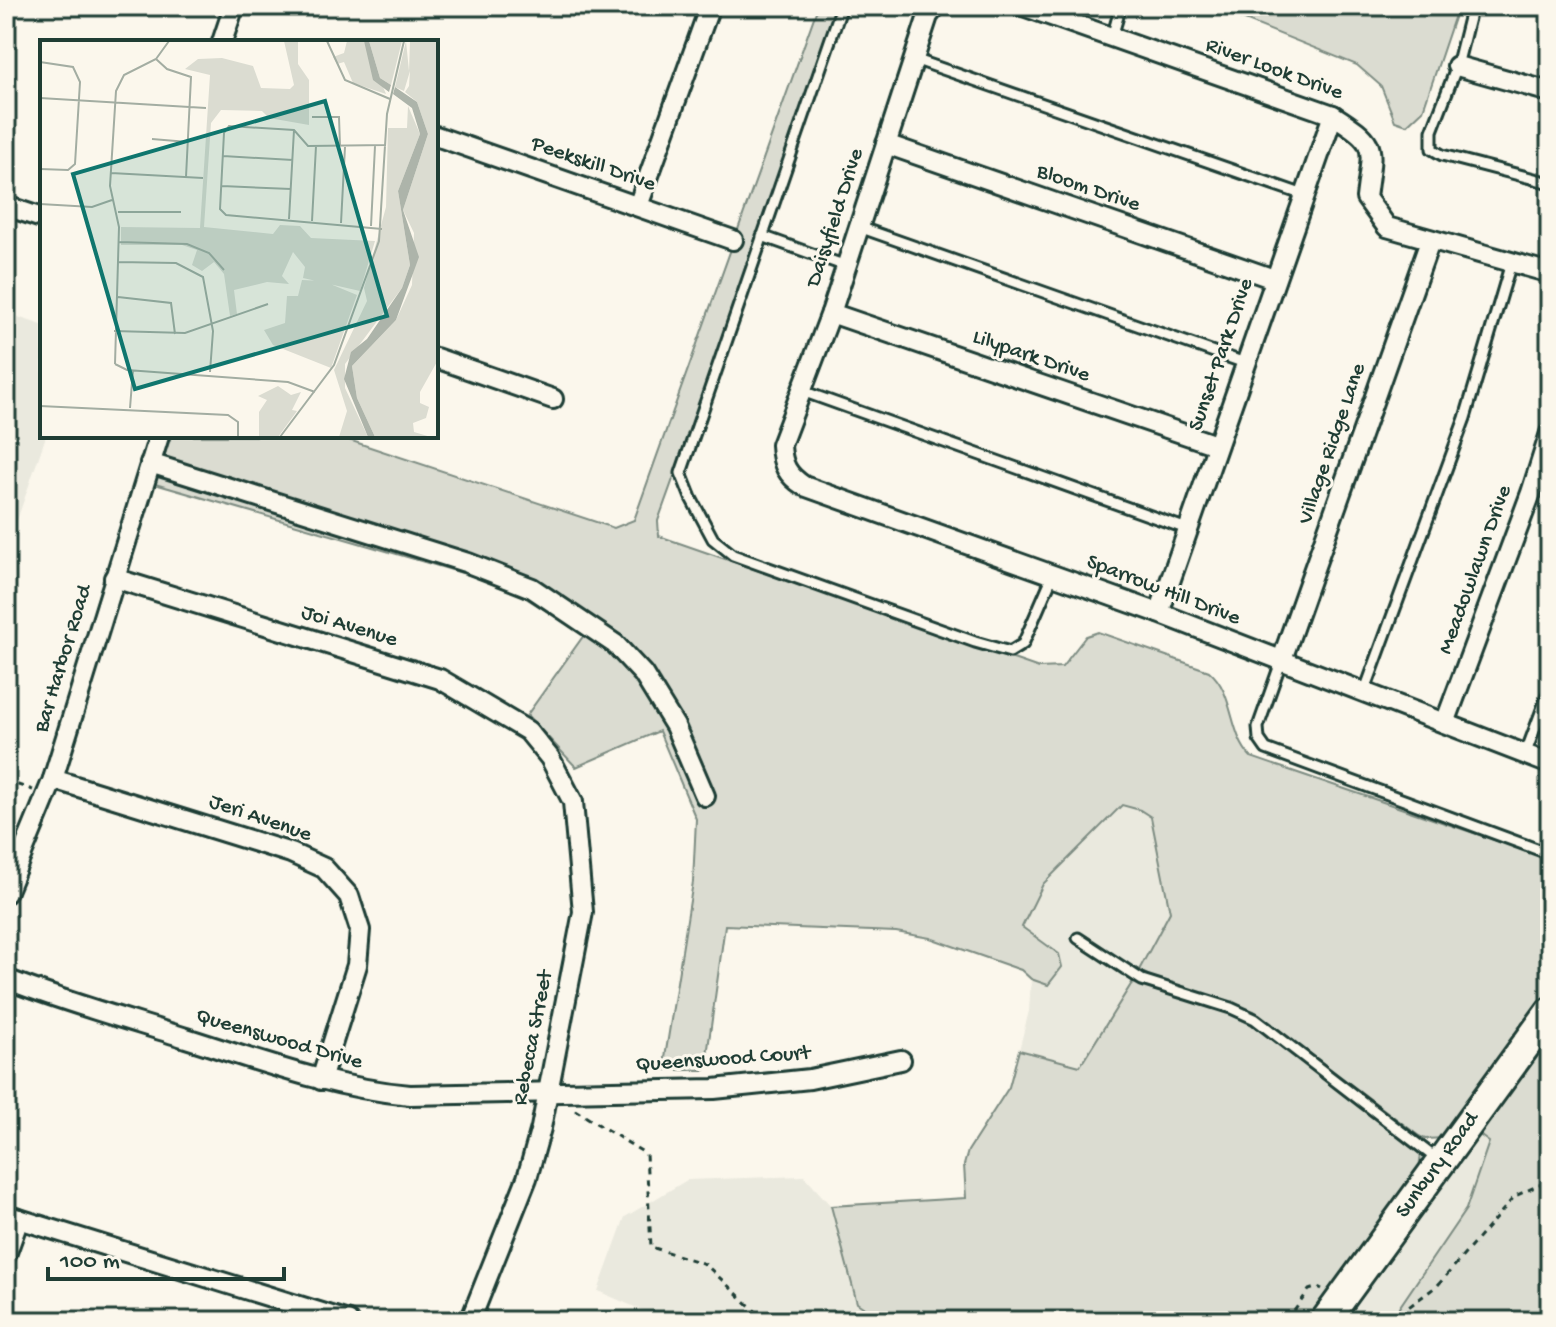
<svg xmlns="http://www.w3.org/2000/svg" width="1556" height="1327" font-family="'Gochi Hand',sans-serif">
<rect width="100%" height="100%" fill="#fbf7ec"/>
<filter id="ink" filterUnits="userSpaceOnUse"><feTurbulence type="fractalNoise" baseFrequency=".0125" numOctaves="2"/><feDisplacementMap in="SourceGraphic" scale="16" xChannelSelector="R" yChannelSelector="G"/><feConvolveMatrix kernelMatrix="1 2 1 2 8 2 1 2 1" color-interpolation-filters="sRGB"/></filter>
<g filter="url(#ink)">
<g fill="#eae9de">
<polygon points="6,313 42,325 42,436 46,436 6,552"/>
<polygon points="1122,805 1140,810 1151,817 1170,912 1132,983 1080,1067 1019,1050 1029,1011 1031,979 1048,985 1059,954 1022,927 1043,884"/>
<polygon points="1459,1120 1490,1142 1466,1209 1394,1317 1390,1321 1310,1321 1419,1169"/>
<polygon points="804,1176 831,1206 857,1303 884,1321 667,1321 598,1291 625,1217 687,1180"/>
</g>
<g fill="#dbdcd1" stroke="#7d8c82" stroke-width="2">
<path d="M818 6H843L658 521 659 536 1039 668 1062 667 1086 636 1098 632 1209 671C1235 693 1228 733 1251 757L1550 859V989L1445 1138 1425 1139 1419 1136 1254 1011 1157 980 1139 970 1170 912 1151 817 1140 810 1122 805 1043 884 1022 927 1059 954 1062 967 1048 985 1031 979 1021 970 930 938 896 932 725 925 705 1070H663L693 882 696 819 659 731 576 767 527 715 584 635 507 586 155 484 171 436H337L614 528 634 520Z"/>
<polygon points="1210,6 1458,6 1423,110 1407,125 1395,121 1381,86 1357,65"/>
<polygon points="1132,983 1218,1007 1248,1019 1411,1143 1421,1154 1419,1169 1310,1321 884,1321 857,1303 831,1206 966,1198 964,1165 968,1151 1009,1087 1019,1050 1080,1066"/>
<polygon points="1550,1028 1550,1304 1529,1321 1390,1321 1466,1209 1489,1142 1473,1130"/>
</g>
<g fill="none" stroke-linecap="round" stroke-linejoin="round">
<defs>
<g id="service">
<polyline points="842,6 681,473 691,498 713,539 733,555 975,642 1010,652 1023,644 1053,575"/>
<polyline points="1472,6 1457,66 1432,131 1432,149 1442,155 1550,183"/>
<polyline points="1112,37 1121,6"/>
<polyline points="914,59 1304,195"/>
<polyline points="859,227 1245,363"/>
<polyline points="762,236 846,266"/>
<polyline points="802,391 1187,529"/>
<polyline points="1281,662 1258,727 1259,739 1266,749 1550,854"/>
<polyline points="1364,693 1465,418 1511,263"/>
<polyline points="1525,755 1550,688"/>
<polyline points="1078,938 1142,980 1231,1008 1255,1019 1438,1160"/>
</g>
<g id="minor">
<path d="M936 6 928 16 831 313 781 445C782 465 787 475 804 486L1159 613 1550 764"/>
<path d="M1023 6 1333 115C1380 145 1372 145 1366 198L1387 227 1550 273"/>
<polyline points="222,42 234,6"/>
<polyline points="1457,66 1550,92"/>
<polyline points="436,136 733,240"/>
<polyline points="886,144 1274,279"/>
<polyline points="6,206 42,218"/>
<polyline points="638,206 710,6"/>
<polyline points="831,313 1216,445"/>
<polyline points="436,358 553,399"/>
<polyline points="150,463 468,563 532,588 615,644 643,674 675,726 705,796"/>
<polyline points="114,578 440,679 528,731 550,758 573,802 583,912 541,1128 527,1178 470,1321"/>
<polyline points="1159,613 1333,115"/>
<polyline points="1281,662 1430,241"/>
<polyline points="1445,723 1531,493 1550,433"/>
<polyline points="53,779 291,853 324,868 349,896 360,930 357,965 321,1080"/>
<polyline points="6,893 53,779 159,436"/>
<path d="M6 979C64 1002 126 1019 186 1038 259 1061 332 1088 410 1095L714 1089 810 1079 901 1060"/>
<polyline points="6,1215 348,1321"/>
<polyline points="6,1255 19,1219"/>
</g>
<g id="primary">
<path id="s1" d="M1325 1321 1550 1012"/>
</g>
</defs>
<use href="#service" stroke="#1f3d34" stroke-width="15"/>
<use href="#minor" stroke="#1f3d34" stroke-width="24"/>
<use href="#primary" stroke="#1f3d34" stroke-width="34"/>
<g stroke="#1f3d34" stroke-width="3" stroke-dasharray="6 6" stroke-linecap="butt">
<polyline points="6,781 33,790"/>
<polyline points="575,1110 646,1154 651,1247 705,1264 766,1321"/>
<polyline points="1359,1312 1370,1321"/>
<polyline points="1287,1321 1309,1290 1318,1287 1322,1289"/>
<polyline points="1390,1321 1438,1285 1515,1196 1550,1180"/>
</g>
<use href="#service" stroke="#fbf7ec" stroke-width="9"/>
<use href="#minor" stroke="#fbf7ec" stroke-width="18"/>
<use href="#primary" stroke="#fbf7ec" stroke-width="28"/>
</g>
</g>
<g text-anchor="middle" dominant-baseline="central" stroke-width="6" stroke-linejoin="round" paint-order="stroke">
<g font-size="22" fill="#1f3d34" stroke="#fbf7ec">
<text transform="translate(1274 70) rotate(20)">River Look Drive</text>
<text transform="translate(593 165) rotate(19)">Peekskill Drive</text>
<text transform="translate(1088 189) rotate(19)">Bloom Drive</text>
<text transform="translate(836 218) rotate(-72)">Daisyfield Drive</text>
<text transform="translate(1222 355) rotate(-71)">Sunset Park Drive</text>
<text transform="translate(1031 357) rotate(19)">Lilypark Drive</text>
<text transform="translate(1333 444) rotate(-71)">Village Ridge Lane</text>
<text transform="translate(1476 570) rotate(-70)">Meadowlawn Drive</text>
<text transform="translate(1163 591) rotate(21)">Sparrow Hill Drive</text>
<text transform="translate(349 627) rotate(17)">Joi Avenue</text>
<text transform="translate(64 659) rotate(-73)">Bar Harbor Road</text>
<text transform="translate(260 819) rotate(19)">Jeri Avenue</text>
<text transform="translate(534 1038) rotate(-79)">Rebecca Street</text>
<text transform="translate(279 1040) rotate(16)">Queenswood Drive</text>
<text transform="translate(723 1060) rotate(-4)">Queenswood Court</text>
<text stroke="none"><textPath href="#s1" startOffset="192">Sunbury Road</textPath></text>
</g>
</g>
<g transform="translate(40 40)">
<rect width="398" height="398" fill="#fbf7ec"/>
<path d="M244 1H258V24L269 40V85L229 78 222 71 181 70 171 83 164 187 233 194 240 185 260 186 271 198 335 201 320 251 263 238 265 227 253 212 242 236 249 244 227 242 194 250 197 274 190 276 184 234 174 222 162 231 152 225 157 210 142 205H81V187L160 188 170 35 145 29 158 19 182 18 213 26 221 48 250 49 254 45ZM307 1H324L346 54 313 43 304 22 297 24 293 17 304 13ZM329 1H362L351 45 340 38ZM366 1 369 31 370 1H398V320L380 352V363L389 367 386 378 373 383 374 392 391 397H335L317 358 312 326 356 280 372 245 374 193 363 170 388 94 377 62 365 52 369 46 370 31 364 51 355 47ZM368 66 380 94 358 151 370 225 362 248 305 324V348L328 397H299L307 371 294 330 327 261 324 248 346 167 348 88H367ZM262 240 283 241 317 255 291 328 233 305 224 290 245 283 247 256H258ZM238 346 251 355 261 352 252 370 257 371 238 397H219V372L227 360 218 356Z" fill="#dbdcd1"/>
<path d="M324 1H329L340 38 351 45 349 52 333 40ZM355 47 377 62 388 94 363 170 379 217 356 280 312 326 317 358 335 397H328L304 339 311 312 327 299 362 248 370 225 358 151 380 94 372 68 353 54Z" fill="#adb4aa"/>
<path fill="none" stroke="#a3ada2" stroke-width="2" d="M287 1 305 40 350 59M116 19 127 29 151 37 146 137M0 22 33 27 40 42 35 124 28 130 0 129M0 58 166 68M272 77H299L300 106M112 99 148 102M183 116 253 120M71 133 163 138M182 146 251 149M0 164 52 167 72 160M78 172H141M249 179 254 90M272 181 276 106M301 183 305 107M331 186 335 106M342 189 186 175 180 169 184 93 189 86 254 90 268 106 346 105M79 202 147 204 169 213 184 230M78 222 136 223 163 237 173 291 170 332M78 257 131 263 135 294M74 291 145 293 228 264M75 324 79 187 70 146 76 51 84 35 116 19 129 1M75 324 87 330 248 342 275 352M0 366 188 375 198 382V397M90 368 93 330M240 397 294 325 339 201 347 74 364 1"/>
<path fill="#0f766e" fill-opacity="0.15" stroke="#0f766e" stroke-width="4" d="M285 61 347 276 95 349 33 134Z"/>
<rect width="398" height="398" fill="none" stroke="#1f3d34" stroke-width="4"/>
</g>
<rect width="1556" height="1327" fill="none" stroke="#fbf7ec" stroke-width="32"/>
<rect x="16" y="16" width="1524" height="1295" fill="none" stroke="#1f3d34" stroke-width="3" filter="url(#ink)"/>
<path d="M48 1267v12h236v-12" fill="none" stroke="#1f3d34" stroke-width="4"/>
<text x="60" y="1267" font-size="24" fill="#1f3d34" stroke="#fbf7ec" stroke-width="6" paint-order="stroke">100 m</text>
</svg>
